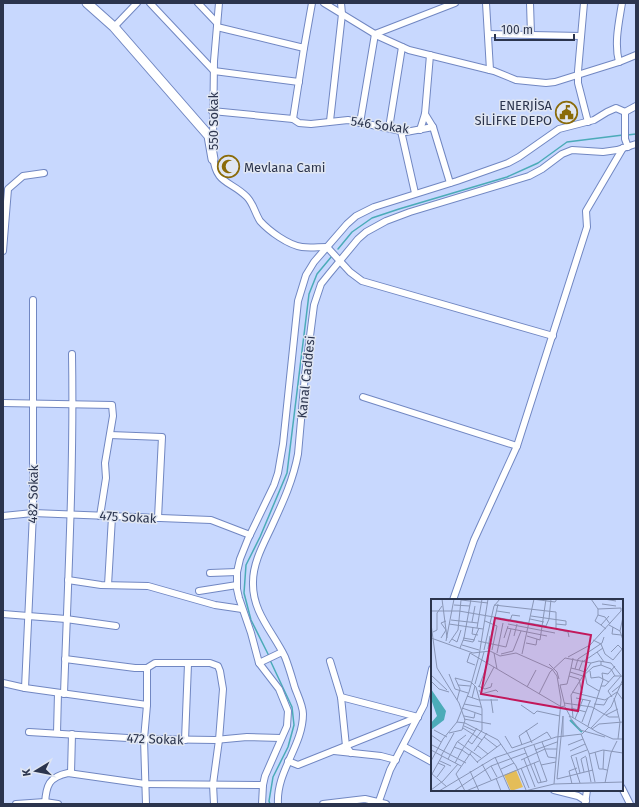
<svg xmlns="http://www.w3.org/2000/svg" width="639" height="807" font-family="'Fira Sans',sans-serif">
<rect width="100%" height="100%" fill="#c8d8fe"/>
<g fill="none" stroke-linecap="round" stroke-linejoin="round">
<g stroke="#4babb8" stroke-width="1.5">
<polyline points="627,135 636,134"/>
<polyline points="338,249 352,232 372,218 399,209 507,177 538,163 567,142 623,135"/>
<polyline points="269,656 251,620 244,593 246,565 260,537 287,473 309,294 317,274 332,256"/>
<polyline points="270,804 269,801 273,777 288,747 294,725 292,707 270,660"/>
</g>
<defs>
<g id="street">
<polyline points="150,3 214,71 299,82"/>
<polyline points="198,3 217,23"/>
<polyline points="324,3 378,36 409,50 494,71 516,80 546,83 555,82 619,62 636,55"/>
<polyline points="486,3 490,70"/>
<polyline points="530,3 531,35"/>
<polyline points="584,3 578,71 578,83 588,122"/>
<polyline points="114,27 137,3"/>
<polyline points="217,27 304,48 312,3"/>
<polyline points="488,34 581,36"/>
<path d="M619 62C614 43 619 22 622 3"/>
<polyline points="212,111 293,119 304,48"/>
<polyline points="625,112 636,106"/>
<polyline points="425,114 433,127"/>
<polyline points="293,119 299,123 311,124 348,120 406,132 433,127 450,183"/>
<polyline points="330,121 342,14 341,3"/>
<polyline points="360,123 375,34 455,3"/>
<polyline points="389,128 402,47"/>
<polyline points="420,130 425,114 430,55"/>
<polyline points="401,131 415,193"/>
<polyline points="213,141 214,61 219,3"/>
<path d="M213 156C216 185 230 180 247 197 253 203 255 213 260 221 269 231 288 245 302 247 310 248 318 247 327 247L350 272 362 281 553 336"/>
<polyline points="3,251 8,189 23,176 44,173"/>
<polyline points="363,397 517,446"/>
<polyline points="3,403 112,405 113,416 105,463 106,478 100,516"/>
<polyline points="110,435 162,437 158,518"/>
<polyline points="3,516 33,513 211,520 250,535"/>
<polyline points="210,573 237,572"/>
<polyline points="68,580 101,585 148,586 215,605 242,609"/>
<polyline points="108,585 112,517"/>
<polyline points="199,591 237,585"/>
<polyline points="453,600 474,540 517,446 587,227 586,211 623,148"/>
<polyline points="3,614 66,619 116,626"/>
<polyline points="65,659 135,668 147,668 155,663 210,663 218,666 220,671 223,689 219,740 213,784 214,804"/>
<polyline points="330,661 341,697 346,746 351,753"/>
<polyline points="259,663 282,652"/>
<polyline points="3,683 25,688 147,705"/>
<polyline points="25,688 33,513 33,300"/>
<path d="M64 694C68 580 74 467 72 354"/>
<polyline points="341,697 418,717"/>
<polyline points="29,732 144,739 215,740 247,737 281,738"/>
<polyline points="57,733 58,693"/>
<polyline points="185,740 188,664"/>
<polyline points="403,746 432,762"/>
<polyline points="334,751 381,756 396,760"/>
<polyline points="288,761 298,765 418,717"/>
<polyline points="71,773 72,734"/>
<polyline points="622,788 630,804"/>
<polyline points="554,790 578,796 586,801"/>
<polyline points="16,804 45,802 58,804"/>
<path d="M45 804C46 785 49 777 68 773L145 784 263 785"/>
<polyline points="146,804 144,739 147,705 147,668"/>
<polyline points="262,804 263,785 265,776 287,726 288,711 279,689 259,663 251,633 239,598 237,589 237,572 240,559 248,539 274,485 278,473 283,444 298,301 306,275 314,262 347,224 356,216 374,207 457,181 508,163 519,157 559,129 594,120 607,112 616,108 625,112 625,139 628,147"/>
<path d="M278 804C276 771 303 746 303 714 303 706 298 696 295 688 292 678 289 667 285 657 273 632 252 612 253 582 253 563 263 545 271 528 282 504 293 481 298 454L305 375 314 305 321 284 329 274 358 239 366 232 386 221 410 212 529 176 542 169 562 154 572 150 603 152 617 150 636 144"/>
<polyline points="323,804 365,799 386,804"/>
<polyline points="378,804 390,770 424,705 432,669"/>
<polyline points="585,804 587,790"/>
</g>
<polyline id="secondary" points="87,3 114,27 209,136 213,159"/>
</defs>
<use href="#street" stroke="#7187c2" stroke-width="8"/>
<use href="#secondary" stroke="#7187c2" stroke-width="11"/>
<use href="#street" stroke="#fff" stroke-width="6"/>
<use href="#secondary" stroke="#fff" stroke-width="9"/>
</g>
<defs>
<symbol id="civic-ring" viewBox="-11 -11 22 22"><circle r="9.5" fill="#e0e6f2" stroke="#8a6b0a" stroke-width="1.5"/><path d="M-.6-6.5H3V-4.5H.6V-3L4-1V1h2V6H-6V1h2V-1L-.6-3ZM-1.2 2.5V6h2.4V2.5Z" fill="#8a6b0a"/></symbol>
<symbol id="mosque-ring" viewBox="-11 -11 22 22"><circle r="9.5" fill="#e0e6f2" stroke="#8a6b0a" stroke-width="1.5"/><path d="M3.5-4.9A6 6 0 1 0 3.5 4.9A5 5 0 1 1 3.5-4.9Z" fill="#8a6b0a"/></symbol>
</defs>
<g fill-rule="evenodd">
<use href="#civic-ring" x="554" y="100" width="25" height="25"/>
<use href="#mosque-ring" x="216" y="154" width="25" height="25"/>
</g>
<g text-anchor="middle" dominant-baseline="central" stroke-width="3" stroke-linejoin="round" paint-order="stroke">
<g font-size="13" fill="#2b344d" stroke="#e0e6f2" text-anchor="end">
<text x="552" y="105">ENERJİSA<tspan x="552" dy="15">SİLİFKE DEPO</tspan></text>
<text x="244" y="167" text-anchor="start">Mevlana Cami</text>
</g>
<g font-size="13" fill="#2b344d" stroke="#e0e6f2">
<text transform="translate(213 121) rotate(-90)">550 Sokak</text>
<text transform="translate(380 125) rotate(8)">546 Sokak</text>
<text transform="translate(306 377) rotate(-84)">Kanal Caddesi</text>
<text transform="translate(33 494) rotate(-89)">482 Sokak</text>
<text transform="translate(128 517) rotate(3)">475 Sokak</text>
<text transform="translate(155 739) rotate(2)">472 Sokak</text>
</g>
</g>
<g transform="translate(431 599)">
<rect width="192" height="192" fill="#c8d8fe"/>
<path d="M85 171 92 188 80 192 73 176Z" fill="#e4bd59"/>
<path d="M0 90 15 112 13 121 0 131V124L6 117 0 100Z" fill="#4babb8"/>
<path fill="none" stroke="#4babb8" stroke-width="2" d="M139 121 151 133"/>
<path fill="none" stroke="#8996b7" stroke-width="1" d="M11 0 16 39M101 0 124 3 126 0M173 0 185 2M171 5 185 7M23 6 39 7M63 6 125 13V30L137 33 138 38M167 10V16L174 18 179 25M0 12H28L115 27 118 20 120 0M66 12 79 14M167 16 164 22 170 26M100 17 135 22V26L125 25M99 20 113 23M20 21 47 24M54 22 66 27 61 51M79 22 81 16 89 17M41 23 44 7M0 25 6 69 28 104 34 121 31 131 18 134M18 25 52 30M77 25 124 34M178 26 189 32 192 41M42 28 41 35 47 36M182 28 181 35 190 36M46 29 51 0M76 29 116 37M175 30 170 26 178 17M189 32 192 18M2 33 6 31V14L11 7M60 37 67 5M83 37 86 25M96 37 109 41 115 0M0 39 42 54 59 52 69 57 85 54 121 70 126 77 130 101 123 185M10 39 15 31 10 24 15 22M32 39 44 41M73 39 77 27M21 40 26 43 30 31M32 41 42 43 48 29M162 41 170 45 174 55 182 61 192 49M15 42 23 0M47 42 75 48 80 30M18 44 27 31 30 1 57 4M95 44 105 46 106 40M31 46 48 51M29 49 33 39 40 0M57 50 59 37M53 51 63 7 69 0M82 52 90 32M166 53 173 63M180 53 187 46 191 50M63 54 66 70M66 54 72 24M70 55 82 52M91 55 103 0M137 58 159 46 190 12V9L167 10 160 0M142 59 140 69 148 71M152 61 148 71 154 73M153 62 172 49M118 65 126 73 128 80M44 66 36 63 39 54 129 107M170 66 180 70 184 77M144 70 147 60 171 44 173 38M159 72 160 79 168 78 178 83M139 73 152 77 162 68 170 66V62M18 75 24 90 37 94M154 75 156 85 168 92M0 76 16 91M138 77 148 80 151 94M24 79 29 90 26 101M24 79 40 83M0 82 8 90 18 93M40 83 45 88 51 110V131M44 85 53 53M27 86 39 87M129 86 134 107 129 108M129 86 136 85 140 69M47 87 54 90 60 88 61 84M170 87H174L183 77H190M48 88 57 63 58 52M96 88 105 71M52 89 63 68M48 91 50 95 65 91 67 93M141 93 165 99M181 93 191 85M108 95 119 73 134 59 160 64M36 97 48 101H67M181 98 177 92 190 77M41 99 44 87M145 99 160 102M165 99 174 101 186 93 192 101M183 99 189 123 187 140M60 100 62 114M133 104 161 108 178 118H187M33 105 50 108M163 105 173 106 177 99M90 106 103 115 106 112 129 117M134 108 139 117 166 133 182 140H192M31 109 51 116M140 109 155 113M175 116 187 110M33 117 43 119 44 114M138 117 149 131 174 138M142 119 140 96 160 64 168 62 180 64 192 79M33 120 60 125M144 120 152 100M26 123 34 124 67 141 85 167 95 191M151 123 159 102M33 127 44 132M157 127 172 81 171 74 177 75 184 67M32 129 51 141M160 129 180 108 192 80M161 130 168 125 192 123M3 131 16 138M95 131 101 144M150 135 158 154 164 183M0 136 10 143M74 137 81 149 101 142 116 133 120 139M53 138 66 148M132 138V117L126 180 162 171M37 142 41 145 51 131M27 143 50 159M111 143 117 158 125 159M1 146 35 164M91 146 88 137 107 124M103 146 116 182M137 146 152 140M47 147 57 155M23 148 31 151 24 164M93 149 107 184 116 182M0 151 11 157M104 151 126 143M173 151 172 170 176 171M43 152 56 134M139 152 154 145M164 153 168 170H172M39 155 47 164M158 155 172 151 192 154M38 156 31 151 46 129M10 157 23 134M64 158 79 192M145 158 149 174M155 158 160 183M17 160 26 143 35 136M93 160 104 188M90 161 114 150H126M0 162 12 140 26 123 38 93 48 57 57 0M9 162 20 167M46 163 70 145M103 164 110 183M51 165 60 181M110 166 125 163M60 167 66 178M90 169 98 189M70 170 83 164M39 172 48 192M153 173 150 160 155 157M0 174 16 188M1 175 11 157 30 167M6 178 14 167 7 164M65 179 70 192M149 184 140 157 156 151M174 184 180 154 186 142M141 185 138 172 146 169M0 191 12 182 27 165M8 192 63 159 125 138 151 135 158 128M23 192 60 167 95 154M34 192 25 175 41 152M35 192 108 162M94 192 123 185 192 183"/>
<path fill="#c2185b" fill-opacity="0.15" stroke="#c2185b" stroke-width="2" d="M64 19 160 36 147 112 50 95Z"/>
<rect width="192" height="192" fill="none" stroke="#2b344d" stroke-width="2"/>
</g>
<rect width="639" height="807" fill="none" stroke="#2b344d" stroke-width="8"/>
<g transform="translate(36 771) rotate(260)" stroke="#e0e6f2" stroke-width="3" paint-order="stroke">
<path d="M0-3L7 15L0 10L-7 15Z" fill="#2b344d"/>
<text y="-6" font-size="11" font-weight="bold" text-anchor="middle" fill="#2b344d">K</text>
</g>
<path d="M495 34v6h79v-6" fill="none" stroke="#2b344d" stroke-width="2"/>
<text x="501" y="34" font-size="12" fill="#2b344d" stroke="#e0e6f2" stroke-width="3" paint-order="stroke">100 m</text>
</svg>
